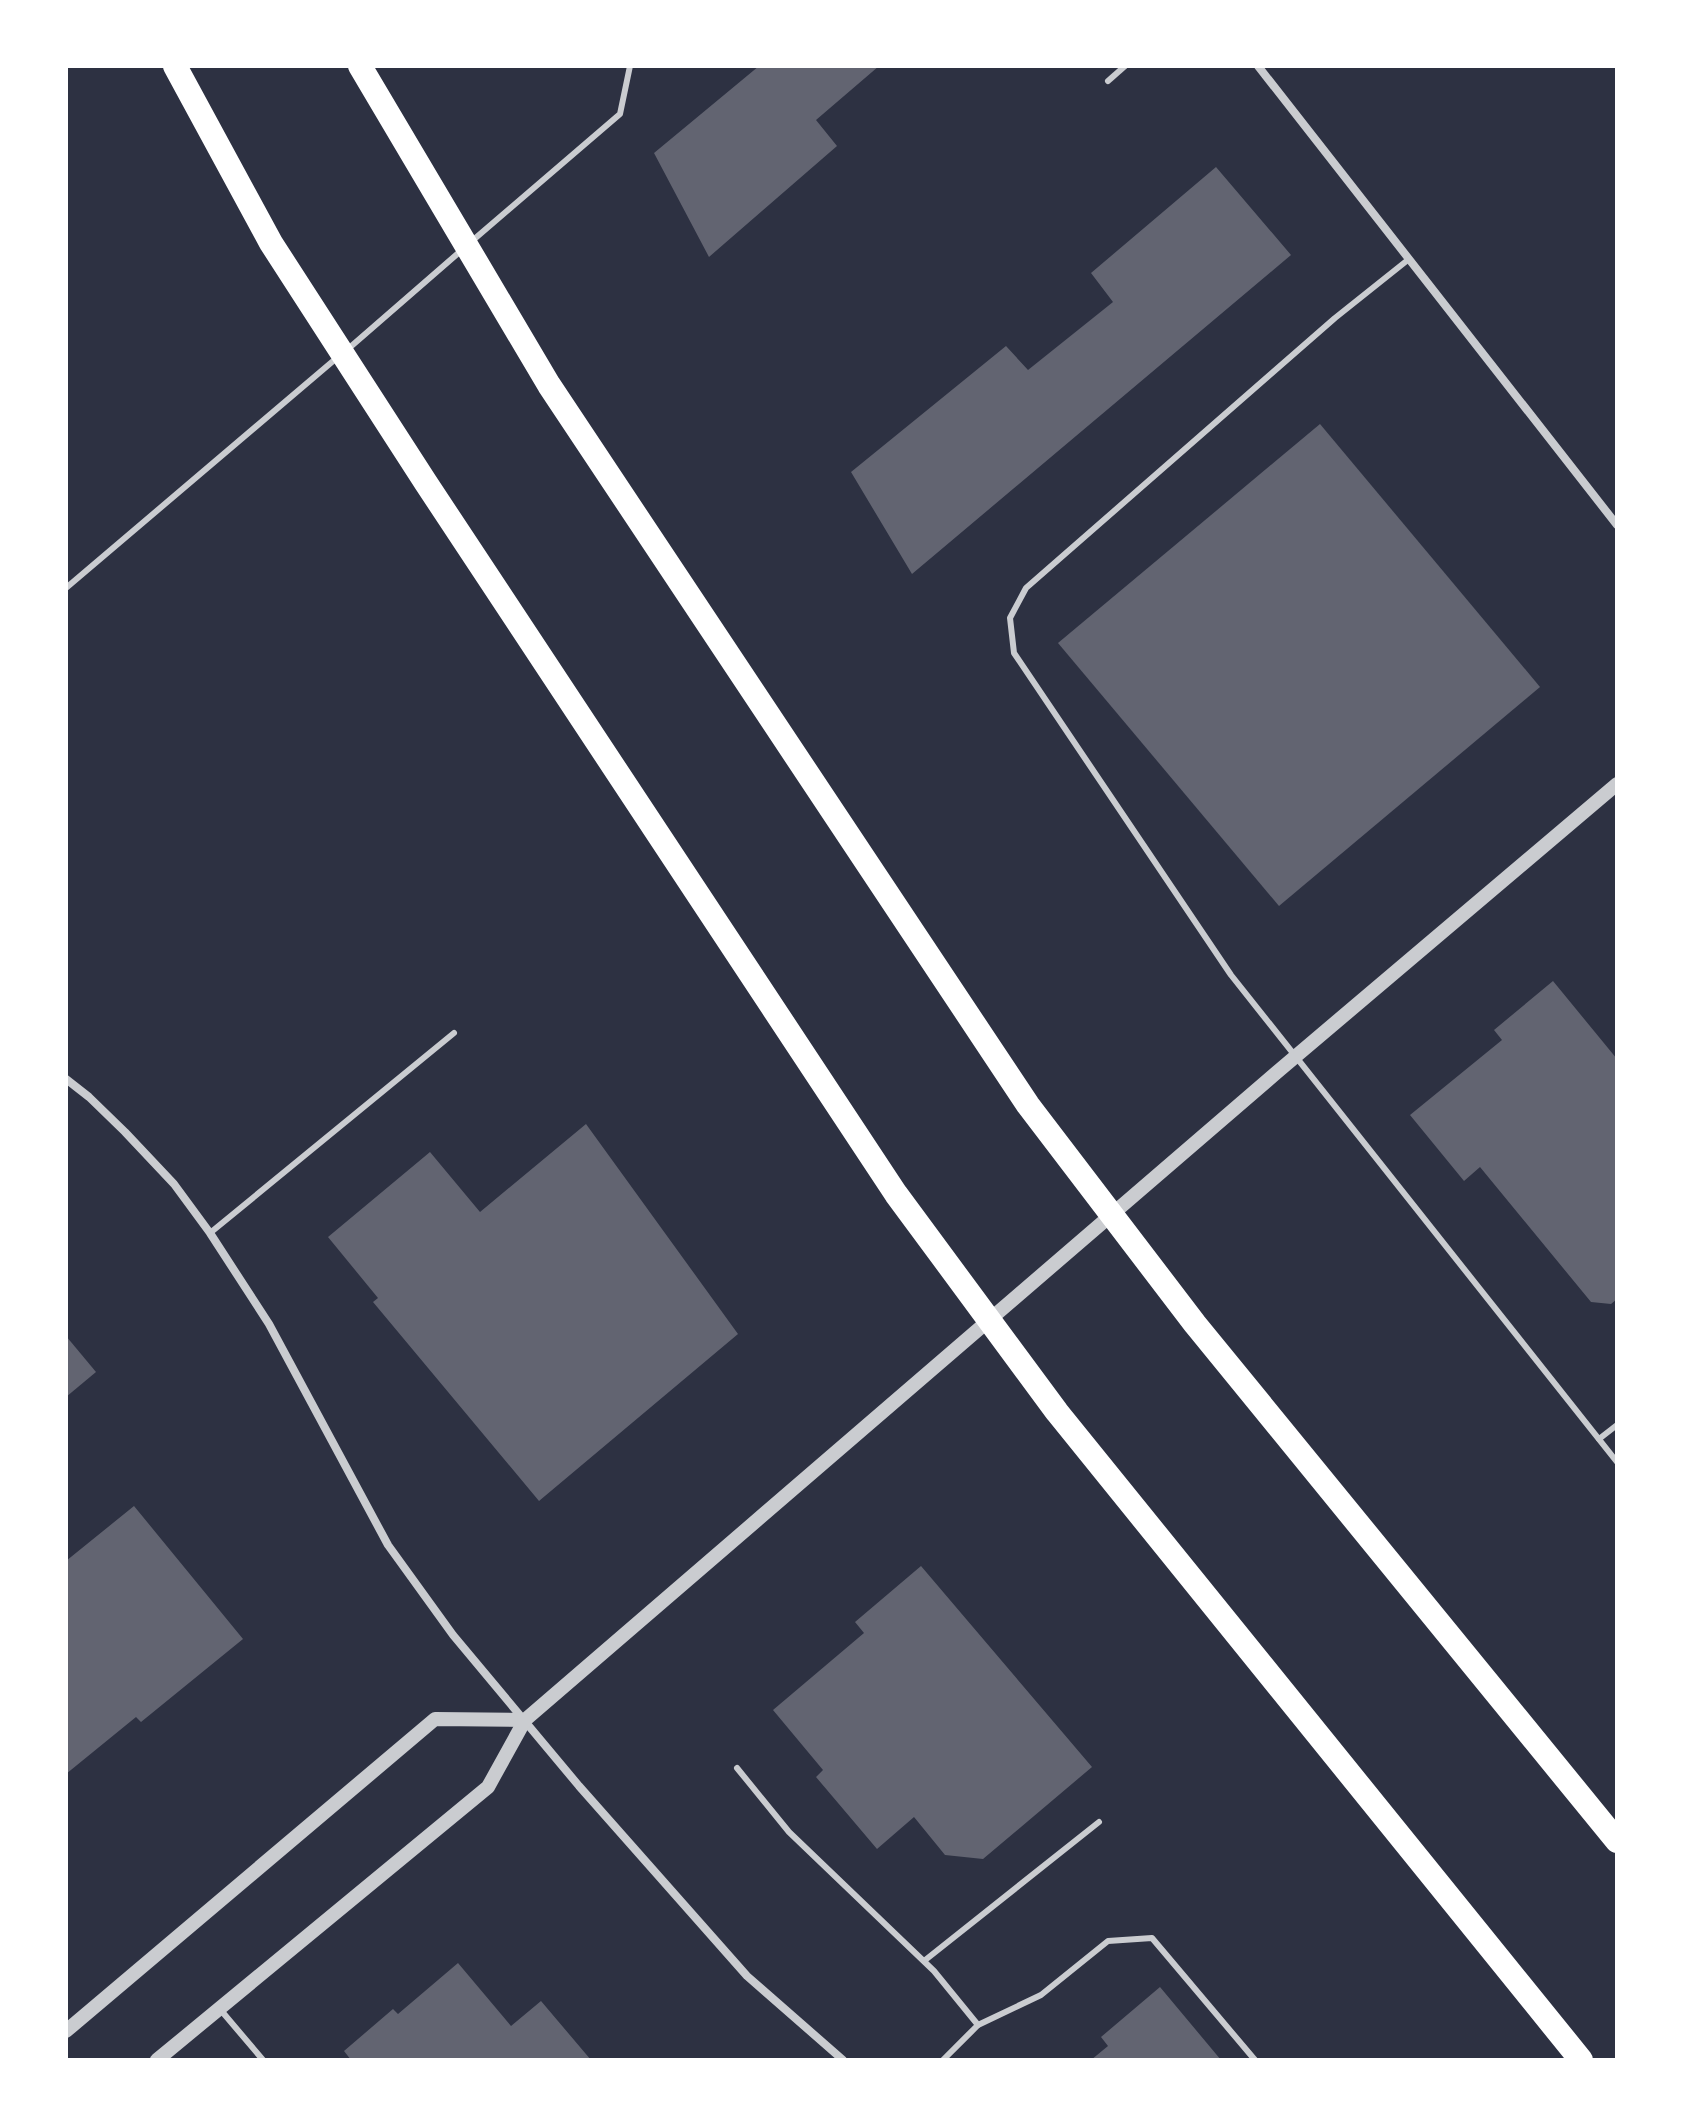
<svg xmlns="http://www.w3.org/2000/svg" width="1683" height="2126" font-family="'Alegreya Sans',sans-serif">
<rect width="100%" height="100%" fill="#2d3142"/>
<g fill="#626471">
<polygon points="759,66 879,66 816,120 837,146 709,257 654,153"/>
<polygon points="1216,167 1291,255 912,574 851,472 1006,346 1028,370 1113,302 1091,273"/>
<polygon points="1320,424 1540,687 1279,906 1058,643"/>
<polygon points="1553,981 1617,1059 1617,1299 1611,1304 1591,1302 1480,1167 1464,1181 1410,1115 1502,1040 1494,1030"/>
<polygon points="586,1124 738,1334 539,1501 373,1302 378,1298 328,1237 430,1152 480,1212"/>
<polygon points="66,1336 96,1372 66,1397"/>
<polygon points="134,1506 243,1639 141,1722 136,1717 66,1774 66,1561"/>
<polygon points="921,1566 1092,1767 983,1859 945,1855 914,1817 877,1849 816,1777 823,1770 773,1710 864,1633 855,1622"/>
<polygon points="458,1963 511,2026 541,2001 591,2060 351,2060 344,2051 393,2009 398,2014"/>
<polygon points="1160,1987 1221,2060 1091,2060 1108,2046 1101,2037"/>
</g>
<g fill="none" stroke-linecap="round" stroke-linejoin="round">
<g stroke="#caccd0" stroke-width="6">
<polyline points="1108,81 1125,66"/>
<polyline points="472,241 620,114 630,66"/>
<polyline points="1409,259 1335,318 1026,588 1010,618 1014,653 1231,975 1617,1462"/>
<polyline points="348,349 463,249"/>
<polyline points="66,588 339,356"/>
<polyline points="210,1233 454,1033"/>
<polyline points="1599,1439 1617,1425"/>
<polyline points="737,1768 789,1832 934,1971 978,2025"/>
<polyline points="924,1961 1099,1822"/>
<polyline points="219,2008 263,2060"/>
<polyline points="943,2060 978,2025 1041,1995 1108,1941 1152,1938 1255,2060"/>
</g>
<g stroke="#caccd0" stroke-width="8">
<polyline points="1258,66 1617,525"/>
<polyline points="66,1079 89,1097 125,1132 174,1184 210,1233 269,1324 388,1545 453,1635 579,1786 747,1976 843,2060"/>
</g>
<g stroke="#caccd0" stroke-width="14">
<polyline points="66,2031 435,1719 525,1720"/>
<polyline points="157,2060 488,1787 525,1720 1276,1073 1617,784"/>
</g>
<g stroke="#fff" stroke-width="24">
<polyline points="175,66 271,243 426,483 896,1194 1057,1412 1581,2060"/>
<polyline points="360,66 549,385 1028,1105 1195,1324 1617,1841"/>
</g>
</g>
<rect width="1683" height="2126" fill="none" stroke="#ffffff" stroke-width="136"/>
</svg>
